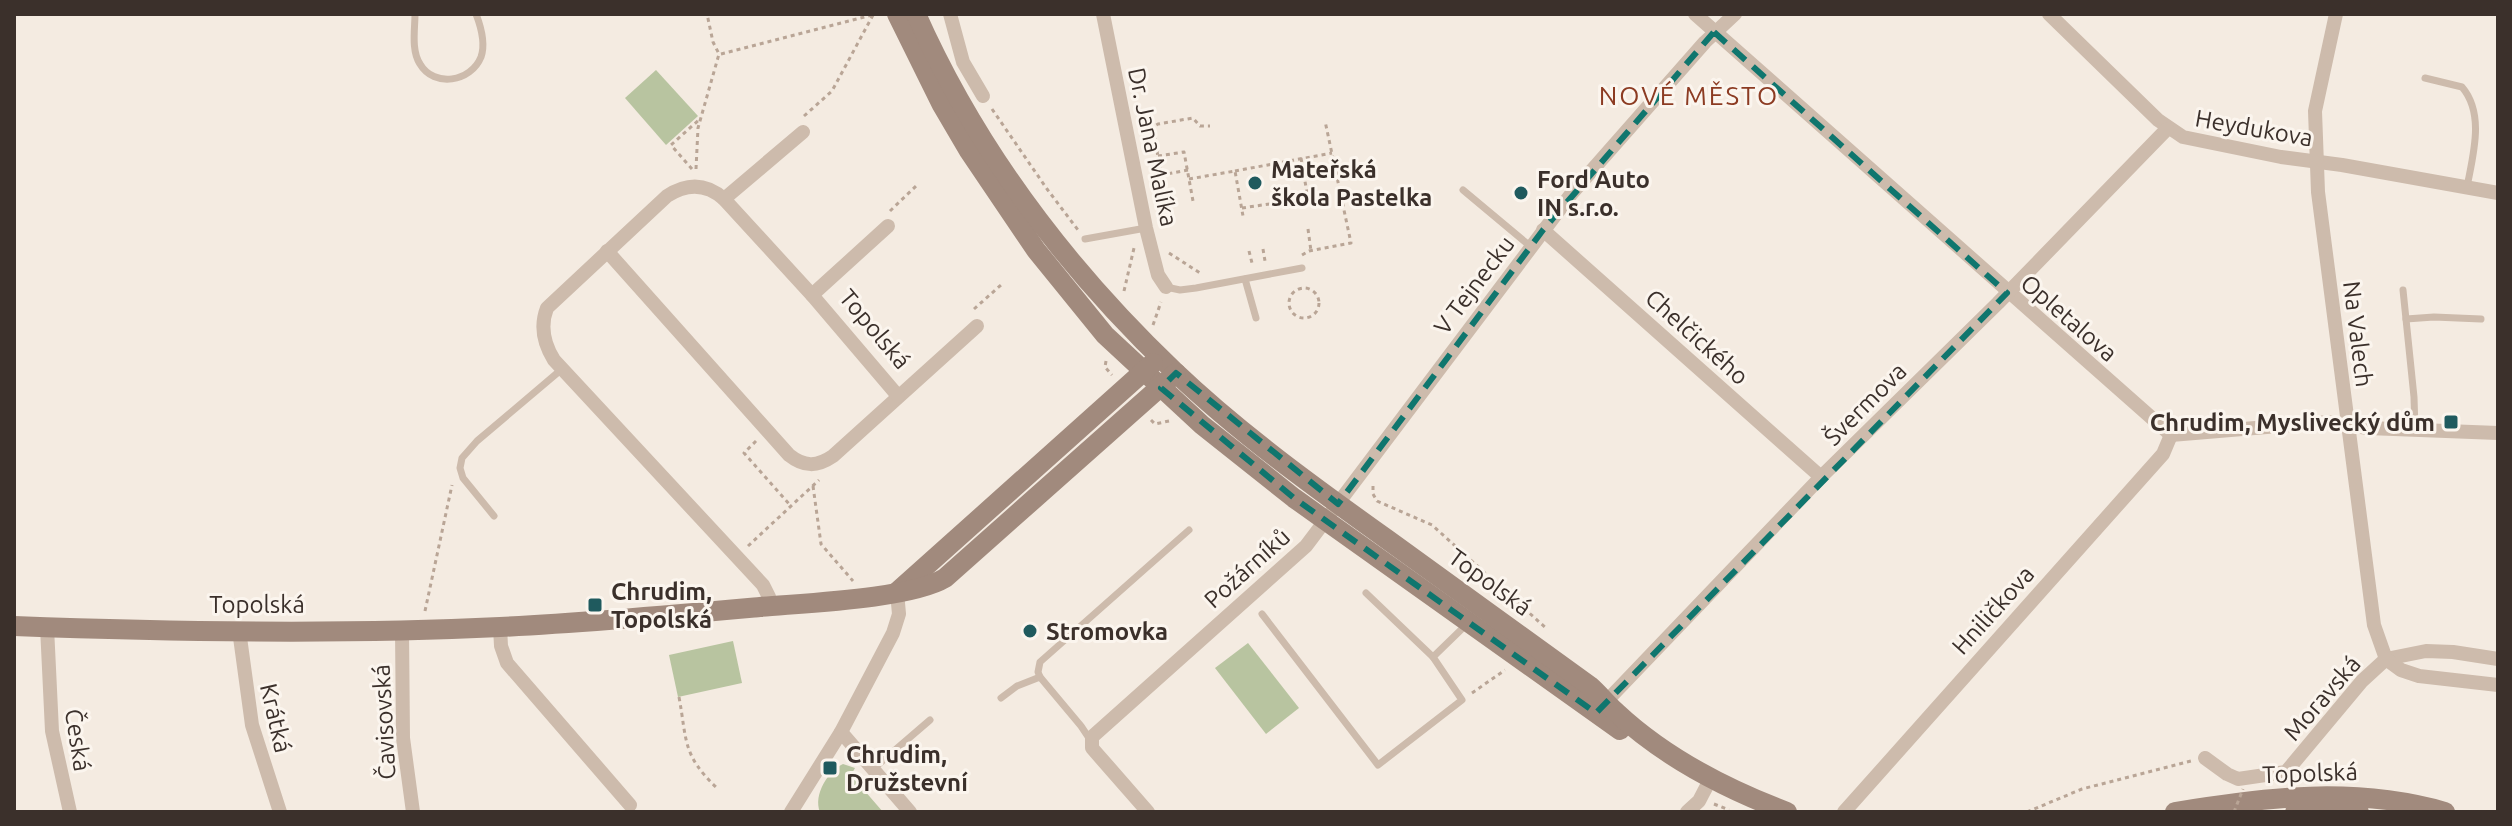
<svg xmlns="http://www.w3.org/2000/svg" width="2512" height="826" font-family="Ubuntu,sans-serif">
<rect width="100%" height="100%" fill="#f4ebe1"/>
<g fill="#b8c4a0">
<polygon points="656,70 698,116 666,145 625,98"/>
<polygon points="733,641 742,683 678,697 669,655"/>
<polygon points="1248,643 1299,708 1266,734 1215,668"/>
<path d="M843 764 855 768 851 775 883 812H820C813 795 828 771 843 764Z"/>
</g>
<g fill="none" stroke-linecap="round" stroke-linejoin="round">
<g stroke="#b9a596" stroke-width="3" stroke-dasharray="4 4" stroke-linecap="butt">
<polyline points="721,54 876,14"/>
<polyline points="992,109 1047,189 1078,230"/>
<polyline points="804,116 832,91 873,15"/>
<polyline points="1158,156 1184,152 1193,201"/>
<polyline points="1301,158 1307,193"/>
<polyline points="692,169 671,145 701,118"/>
<polyline points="696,169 698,128 719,54 713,42 707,14"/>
<polyline points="1188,170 1161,175 1153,127 1158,124 1193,118 1200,126 1210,126"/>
<polyline points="1235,171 1332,153"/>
<polyline points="1189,179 1235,171 1243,216"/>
<polyline points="1242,208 1283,202 1285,208"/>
<polyline points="890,211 916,186"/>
<polyline points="1308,229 1311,251"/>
<polyline points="1263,249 1265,261"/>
<polyline points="1249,251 1252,263"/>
<polyline points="1169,253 1200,273"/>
<polyline points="1302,255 1309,251 1351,243 1325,121"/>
<circle cx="1304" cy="303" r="15"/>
<polyline points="1124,291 1134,248"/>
<polyline points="974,309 1001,285"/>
<polyline points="1153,325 1161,302"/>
<polyline points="1106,361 1105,367 1112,375"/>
<polyline points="1151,420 1155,424 1169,421"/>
<polyline points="756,441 744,453 791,506"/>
<polyline points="813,486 821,544 853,581"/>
<polyline points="1373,486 1373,494 1377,501 1432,525 1547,629"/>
<polyline points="748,546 819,480"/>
<polyline points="425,611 452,485"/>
<polyline points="1472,693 1505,670"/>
<path d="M679 697C687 740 682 755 717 788"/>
<polyline points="1714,804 1729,810"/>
<polyline points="2027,812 2082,789 2191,761"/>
</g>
<g stroke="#cdbbac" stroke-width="7">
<path d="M415 14C415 29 411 50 420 64 434 88 471 82 481 57 486 43 481 27 476 14"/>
<path d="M2425 78 2462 87C2485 114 2473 155 2467 187"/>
<polyline points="1463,190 1530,246"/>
<polyline points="1085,239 1146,228"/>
<polyline points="1245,279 1256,318"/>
<polyline points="1166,287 1180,290 1196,288 1302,268"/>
<polyline points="2403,290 2414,397 2415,430"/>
<polyline points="2406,319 2434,317 2481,319"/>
<polyline points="494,516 463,478 460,468 462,458 477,441 562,369"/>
<polyline points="1262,614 1378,765 1462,700 1433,657 1366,593"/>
<polyline points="1433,657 1468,623"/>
<polyline points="1001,698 1017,686 1040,677"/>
<polyline points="1091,741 1081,726 1040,677 1038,672 1040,662 1189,530"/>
<polyline points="873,769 930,720"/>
</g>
<g stroke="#cdbbac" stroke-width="14">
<polyline points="950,14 963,62 983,96"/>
<polyline points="1103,14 1146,228 1158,275 1166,287"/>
<polyline points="1695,14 2171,435 2327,422 2368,428 2498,433"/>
<polyline points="2049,14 2158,120 2183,137 2281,157 2342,165 2498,193"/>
<polyline points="2336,14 2315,111 2318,192 2374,625 2386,659 2426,651 2453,652 2498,659"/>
<polyline points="724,199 803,132"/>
<polyline points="1543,230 1821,477"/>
<path d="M607 251 789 455C804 467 817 467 833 456L977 326"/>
<polyline points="812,295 888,226"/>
<path d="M771 606 769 597 763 585 554 360C544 344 540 326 547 308L667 196C687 183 706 183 724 199L812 295 898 396"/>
<polyline points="47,627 52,731 70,812"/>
<polyline points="500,627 501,646 507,663 630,805"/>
<polyline points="239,630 252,725 280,812"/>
<polyline points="402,630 403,738 413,812"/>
<polyline points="1600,708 1821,477 1998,303 2167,129"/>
<polyline points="841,732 910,812"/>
<polyline points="2205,758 2227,774 2238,779 2286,772 2362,681 2386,659 2401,670 2419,676 2498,685"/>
<polyline points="791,812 841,732 893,633 899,614 897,592"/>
<polyline points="1148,812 1092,748 1092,737 1306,546 1572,193 1705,42 1735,14"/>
<polyline points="1687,812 1699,801 1711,778"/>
<polyline points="1844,812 2163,454 2171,435"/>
</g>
<g stroke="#a18a7d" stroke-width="20">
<polyline points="897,14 942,105 969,151 1036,250 1105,335 1202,425 1294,498 1620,730"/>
<path d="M916 14C976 149 1067 269 1174 371 1239 433 1314 487 1388 540 1455 589 1523 637 1590 686 1599 694 1607 704 1616 712 1664 757 1726 789 1787 812"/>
<polyline points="897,592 1153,363"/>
<path d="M14 626C175 632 338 635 500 627 587 623 673 615 760 607 804 603 910 599 945 578L1176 373"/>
<path d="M2175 812C2267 797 2354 786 2445 812"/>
<polyline points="2295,812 2359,812"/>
</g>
<polyline stroke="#b9a596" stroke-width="3" stroke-dasharray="4 4" stroke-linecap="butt" points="2234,812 2243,789"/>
</g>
<path fill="none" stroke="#0f766e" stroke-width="6" stroke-dasharray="16 10" stroke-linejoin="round" d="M1714 32 2007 293 1596 713 1294 498 1161 388 1176 373 1338 504 1543 230Z"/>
<g fill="#1f5a5e" stroke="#fbf5ee" stroke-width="3">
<circle cx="1255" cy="183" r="8"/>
<circle cx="1521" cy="193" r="8"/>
<rect x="2443" y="414" width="16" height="16" rx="4"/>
<rect x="587" y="597" width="16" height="16" rx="4"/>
<circle cx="1030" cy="631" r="8"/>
<rect x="822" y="760" width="16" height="16" rx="4"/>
</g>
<g text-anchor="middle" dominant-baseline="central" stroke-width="6" stroke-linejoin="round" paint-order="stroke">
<g font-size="24" fill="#3b302b" stroke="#fbf5ee">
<text transform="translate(2254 128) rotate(10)">Heydukova</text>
<text transform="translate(1153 147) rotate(78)">Dr. Jana Malíka</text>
<text transform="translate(1474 285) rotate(-53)">V Tejnecku</text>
<text transform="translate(2069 318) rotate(41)">Opletalova</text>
<text transform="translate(875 329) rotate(50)">Topolská</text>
<text transform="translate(2358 334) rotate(83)">Na Valech</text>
<text transform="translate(1697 337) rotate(42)">Chelčického</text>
<text transform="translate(1865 404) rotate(-45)">Švermova</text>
<text transform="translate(1247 568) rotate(-42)">Požárníků</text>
<text transform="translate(1490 582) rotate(36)">Topolská</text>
<text x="257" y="604">Topolská</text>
<text transform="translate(1993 610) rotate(-48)">Hniličkova</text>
<text transform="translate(2322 698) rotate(-49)">Moravská</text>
<text transform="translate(276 718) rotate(77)">Krátká</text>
<text transform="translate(384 722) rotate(-93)">Čavisovská</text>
<text transform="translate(78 740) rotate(81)">Česká</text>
<text transform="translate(2310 773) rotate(-2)">Topolská</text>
</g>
<g font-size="24" font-weight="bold" fill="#3b302b" stroke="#fbf5ee" text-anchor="start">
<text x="1271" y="169">Mateřská<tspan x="1271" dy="28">škola Pastelka</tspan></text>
<text x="1537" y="179">Ford Auto<tspan x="1537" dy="28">IN s.r.o.</tspan></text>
<text x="2435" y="422" text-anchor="end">Chrudim, Myslivecký dům</text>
<text x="611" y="591">Chrudim,<tspan x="611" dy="28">Topolská</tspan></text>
<text x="1046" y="631">Stromovka</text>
<text x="846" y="754">Chrudim,<tspan x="846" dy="28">Družstevní</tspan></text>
</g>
<g font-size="26" letter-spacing="2" fill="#8c3b22" stroke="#fbf5ee">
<text x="1689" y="95">NOVÉ MĚSTO</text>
</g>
</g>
<rect width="2512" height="826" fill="none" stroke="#3b302b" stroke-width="32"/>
</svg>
